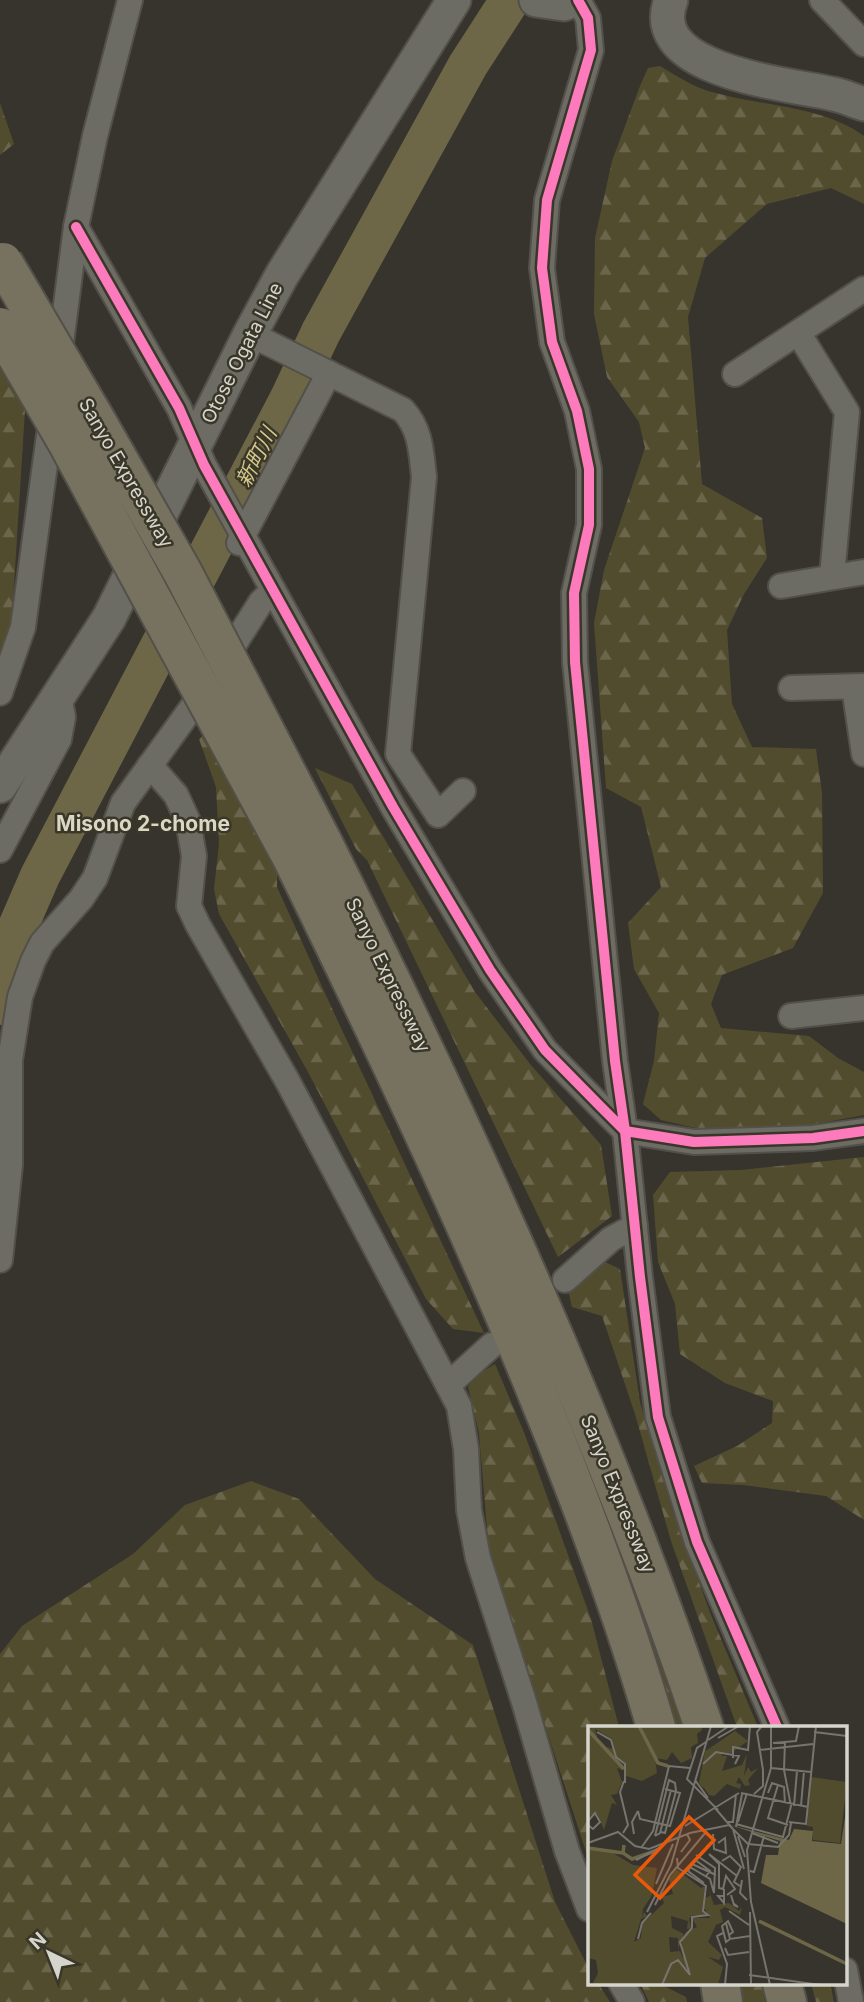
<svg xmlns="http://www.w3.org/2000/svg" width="864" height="2002" font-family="Inter,'Noto Sans JP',sans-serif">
<defs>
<pattern id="forest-firs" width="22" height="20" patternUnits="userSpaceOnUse" patternTransform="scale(1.75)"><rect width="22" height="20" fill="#524c2e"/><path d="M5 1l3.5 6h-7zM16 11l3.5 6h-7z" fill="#6a654b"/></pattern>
</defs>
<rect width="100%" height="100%" fill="#36342d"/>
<g fill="url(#forest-firs)">
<path d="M660 66C675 75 692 86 708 91 758 106 821 105 864 136V204L831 188 767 204 705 258 688 317 702 484 762 518 767 558 744 594 727 630 732 704 752 747 816 749 822 793 823 893 793 948 722 975 711 1004 721 1028 809 1036 838 1058 864 1072V1115L805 1126 704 1130 661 1120 643 1104 654 1061 659 1013 634 969 628 923 661 887 641 807 606 788 594 623 604 570 645 448 639 422 607 377 594 314 595 238 612 161 640 86 648 68Z"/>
<polygon points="0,103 14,144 0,155"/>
<polygon points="0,352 26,395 12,616 0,657"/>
<polygon points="205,733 277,870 277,887 334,1013 484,1333 453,1329 426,1299 308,1072 219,914 214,889 219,844 216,787 199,739"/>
<polygon points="315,768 352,784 475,992 530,1064 601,1145 612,1216 558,1257 367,860 356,849"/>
<polygon points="864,1157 864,1520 826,1496 743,1485 702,1483 694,1466 737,1446 772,1423 773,1401 725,1383 680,1354 675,1304 658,1262 653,1195 670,1172 741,1170"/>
<polygon points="603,1261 620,1269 640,1402 672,1509 711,1615 758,1727 737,1727 671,1541 635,1414 602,1316 572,1307 568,1290"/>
<polygon points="495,1364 525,1435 591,1619 619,1727 589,1727 589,1861 489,1552 479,1433 468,1387 474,1377"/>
<polygon points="251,1481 299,1499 375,1579 473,1645 555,1902 589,1969 589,1983 598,1983 610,2002 0,2002 0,1654 22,1626 133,1554 185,1505"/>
<polygon points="631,1575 685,1727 672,1727 626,1577"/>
<polygon points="640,1983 658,1983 686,1997 687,2002 649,2002"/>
<polygon points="737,1983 761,1983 765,2002 741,2002"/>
<polygon points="811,1983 830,1983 834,2002 816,2002"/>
</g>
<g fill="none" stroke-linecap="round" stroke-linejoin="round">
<polyline stroke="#6e6747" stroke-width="40" points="0,1005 17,929 40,876 290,398 321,332 468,65 510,0"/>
<defs>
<g id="street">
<polyline points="578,0 588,18 591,50 547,200 542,268 552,342 577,411 589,469 589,525 574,593 575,662 615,1061 625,1131 640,1277 658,1417 697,1542 777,1727"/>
<polyline points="822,0 864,44"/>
<polyline points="76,227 179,408 204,465 393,807 490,970 545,1050 599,1105 625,1131 694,1142 813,1138 864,1131"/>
<path d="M250 334 403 410C421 430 421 451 424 477L398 754 438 815 463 791"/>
<polyline points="799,334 847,412 832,576"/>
<polyline points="59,359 76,227 95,136 130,0"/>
<polyline points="735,374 864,289"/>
<polyline points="239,543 329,373"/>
<polyline points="781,586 864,572"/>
<polyline points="854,687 864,754"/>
<polyline points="791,688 864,686"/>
<polyline points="0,693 23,627 52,413"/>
<polyline points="150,765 176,795 188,821 194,856 189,906 198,925 288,1082 459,1406 466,1449 469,1510 478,1558 524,1702 567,1851 589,1909"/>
<polyline points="0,850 59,739 63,717 59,695"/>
<polyline points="791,1016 864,1008"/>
<polyline points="0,1260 10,1165 10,1060 20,997 33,961 42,943 81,899 95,878 123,803 211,681 261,602 273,590"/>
<polyline points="565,1280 611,1239 635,1226"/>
<polyline points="448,1385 492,1345"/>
<polyline points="845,1970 851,2002"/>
<polyline points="621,1983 632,2002"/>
</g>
<g id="secondary">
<polyline points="536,0 564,4 572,0"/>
<path d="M671 0C643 72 790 84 833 94 844 96 854 101 864 104"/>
<polyline points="0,786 109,618 250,334 282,275 454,0"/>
</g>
<g id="highway">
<path d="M322 841C466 1128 601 1422 704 1727"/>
<path d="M292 858C378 1034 463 1211 537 1393 582 1503 623 1613 656 1727"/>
<polyline points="720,1983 723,2002"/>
<polyline points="782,1983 787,2002"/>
</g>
</defs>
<use href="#street" stroke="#525049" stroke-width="28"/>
<use href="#secondary" stroke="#525049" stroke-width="37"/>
<use href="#highway" stroke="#525049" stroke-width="42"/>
<use href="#street" stroke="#6c6b64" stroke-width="24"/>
<use href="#secondary" stroke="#6c6b64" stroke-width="33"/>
<use href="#highway" stroke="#76725f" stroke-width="38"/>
<defs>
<g id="highway-bridge">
<polyline points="3,262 97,422 183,573 322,841"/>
<polyline points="0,327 67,442 292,858"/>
</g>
</defs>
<use href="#highway-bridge" stroke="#525049" stroke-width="42" stroke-linecap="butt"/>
<use href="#highway-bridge" stroke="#76725f" stroke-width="38"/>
<defs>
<g id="cycleway">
<polyline points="578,0 588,18 591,50 547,200 542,268 552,342 577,411 589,469 589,525 574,593 575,662 615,1061 625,1131 640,1277 658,1417 697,1542 777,1727"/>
<polyline points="76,227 179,408 204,465 393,807 490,970 545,1050 599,1105 625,1131 694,1142 813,1138 864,1131"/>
</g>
</defs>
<use href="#cycleway" stroke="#3a3729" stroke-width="15"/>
<use href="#cycleway" stroke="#fd7abc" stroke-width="10"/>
</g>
<g text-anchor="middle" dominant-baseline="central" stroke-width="5" stroke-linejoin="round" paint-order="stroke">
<g font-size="19" fill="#d6d5cc" stroke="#3a3729">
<text transform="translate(242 353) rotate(-63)">Otose Ogata Line</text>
<text transform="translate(126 473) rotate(60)">Sanyo Expressway</text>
<text transform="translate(388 975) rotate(64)">Sanyo Expressway</text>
<text transform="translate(618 1494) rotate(68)">Sanyo Expressway</text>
</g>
<g font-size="21" font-style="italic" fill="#d4c88a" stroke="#3a3729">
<text transform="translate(256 457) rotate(-63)">新町川</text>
</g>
<g font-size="21" font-weight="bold" fill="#dad7c5" stroke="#3a3729">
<text x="143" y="823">Misono 2-chome</text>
</g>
</g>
<g transform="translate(588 1726)">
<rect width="259" height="259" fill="#36342d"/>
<path d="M0 0H114V4L109 8 110 17 103 21 104 32 93 37 84 26 79 34 67 32 69 47 54 55 38 50 37 37 28 30 24 13 7 3 11 19 25 23 27 30 35 44 29 42 34 56 29 68 23 69 29 79 24 77 16 104 9 88 0 90ZM147 5 160 15 143 27 116 26ZM159 28 156 50 160 41 163 46 170 42 160 54 162 59 157 60 151 51 148 57 153 58 152 63 139 58 126 70 121 69 114 59 133 30H139L134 45 154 39ZM18 123 45 139 69 142 64 169 55 183 54 191 56 186 59 190 53 193 46 216 53 212 54 198 76 177 74 171 85 168 81 153 88 143 113 162 117 160 114 184 119 189H104L101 193 103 202 99 203 100 195 83 190 84 202 96 208 90 223V212L81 211 82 226 92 225 95 232 94 215 98 206 109 201 104 192H122L116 182 117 172 122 170 120 162 126 179 141 177 151 185 154 181 152 189 137 181 132 184 135 196 128 199 120 216 134 229 131 234 120 231 135 241 130 259H4L10 247 8 234 0 232V124Z" fill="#524c2e"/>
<path d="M128 22 135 24 129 54 115 62 111 57 117 25ZM223 51 259 56 252 117 225 114V101L219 100Z" fill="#524c2e"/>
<path d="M259 78V198L173 157 178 129H190L192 115 142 99 201 114 206 103 225 105 224 115 253 118Z" fill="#6e6747"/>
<path fill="none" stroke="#6e6747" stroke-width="3.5" d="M51 0 70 37 80 40M0 4 36 43M36 119 35 127 44 133 70 124M0 122 35 127M171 195 259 238"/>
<path fill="none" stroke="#76746d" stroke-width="2" d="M174 0 169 6 175 44M9 6 23 14 28 31 37 38V57M226 6 259 10M130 12 151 0M120 14 141 0M118 16 109 22 99 53 130 84M185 17 208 15 211 0M171 24 225 18M145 32V21L160 24 162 0M115 38 128 26 151 30 147 38M183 42 223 46M107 54 120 72M190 59 180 92 200 99M153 67 220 81M180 67 184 57 196 61 197 78M166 68 175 60V44M206 80 209 45M213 80 216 45M127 82 145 103 156 143M50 85 52 93 82 100 92 67 77 63M0 95 7 87 12 96 5 103 0 99M140 96H145L148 68M150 96 159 67M201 96 218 98 228 0M148 98 195 111 203 80 196 44 197 16M97 100 151 67M148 101 154 68M35 107 40 99 32 66 36 55M164 107 190 117M46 108 44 96 50 85M125 108 126 123 138 127 137 112 130 117M67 110 81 54 87 57 88 65 77 107 73 106M67 110 72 107 83 64M150 110 157 131M0 117 30 106 47 120 61 123 102 107 141 99 160 118M160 118 190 121 201 109 203 97M53 122 65 105 81 40 102 42M93 126 102 114 99 108M106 133 122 145 118 150M48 134 75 120M107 134 100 145 116 157M134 135 142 130 153 141 146 156 152 160M104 138 128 149M102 141 122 153 126 167 127 142 108 129M162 145 166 146 176 110M154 154 152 167 159 174M68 158 85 118M139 169 147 163 138 150 135 163 131 162V138L121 128 149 150M143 169 146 179 150 181 145 177M135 170H130L136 177V163M67 179 82 149 118 106M141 185 161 199M59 186 83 139 123 0M162 186 163 259M138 197 142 213 162 210M135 207 129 210 139 238 137 259M141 209 145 206 140 195 134 200 138 216 142 213M50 213 54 197 63 187M137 222 140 229 161 226M161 249 232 259M74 259 83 238 90 234 102 249 92 216 104 202V191L120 189 115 185 118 160 90 142 89 132M182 259 163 176 159 124 183 42V0"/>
<path fill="#e8590c" fill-opacity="0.15" stroke="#e8590c" stroke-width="3.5" d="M101 91 126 114 72 172 47 149Z"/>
<rect width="259" height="259" fill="none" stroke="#d6d5cc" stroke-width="3.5"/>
</g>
<g transform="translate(49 1953) rotate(317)" stroke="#3a3729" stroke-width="5" paint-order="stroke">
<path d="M0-5L12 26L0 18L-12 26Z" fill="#d6d5cc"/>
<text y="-10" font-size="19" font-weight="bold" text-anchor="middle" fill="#d6d5cc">N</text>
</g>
</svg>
